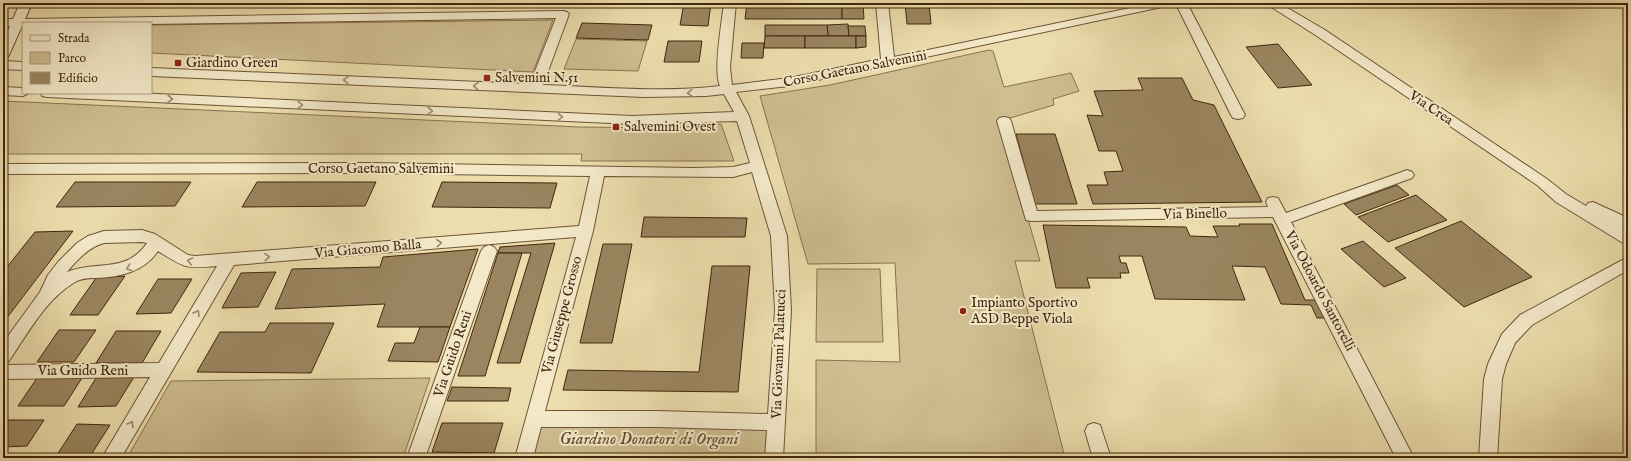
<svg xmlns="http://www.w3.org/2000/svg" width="1631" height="461" font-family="'IM FELL English',serif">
<rect width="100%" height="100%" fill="#ecddac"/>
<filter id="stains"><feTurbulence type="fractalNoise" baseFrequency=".005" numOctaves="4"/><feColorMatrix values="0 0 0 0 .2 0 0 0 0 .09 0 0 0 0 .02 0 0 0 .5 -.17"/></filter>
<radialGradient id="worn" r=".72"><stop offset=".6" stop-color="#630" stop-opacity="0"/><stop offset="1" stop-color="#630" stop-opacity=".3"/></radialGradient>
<g fill="#cfbe91" stroke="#88724f">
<polygon points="553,20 533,72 151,53 151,25"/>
<polygon points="576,39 647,41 638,71 564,69"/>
<polygon points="989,50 993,51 1004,87 1071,73 1079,91 1053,99 1054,105 1000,121 1040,261 1015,261 1065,458 816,458 816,360 900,362 895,263 808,264 760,96 830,85"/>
<polygon points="3,101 580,127 668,128 721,124 734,161 581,161 582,154 3,154"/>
<polygon points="817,269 880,269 883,342 816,342"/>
<polygon points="430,378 404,455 127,458 171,381"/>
<polygon points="533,419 775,422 773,458 523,458"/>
</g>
<g fill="#9a8560" stroke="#42260d">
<polygon points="684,3 711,3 708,26 680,25"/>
<polygon points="747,3 842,3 842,19 745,19"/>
<polygon points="842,3 863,3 864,19 842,19"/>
<polygon points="905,3 929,3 931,24 907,24"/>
<polygon points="582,23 652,25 648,40 576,38"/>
<polygon points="848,24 849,36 828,36 827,25"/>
<polygon points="765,25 827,25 828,36 765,36"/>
<polygon points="848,26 865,26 866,36 849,36"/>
<polygon points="765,36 805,36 805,48 764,48"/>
<rect x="805" y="36" width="51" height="12"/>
<polygon points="856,36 866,36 866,47 856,48"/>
<polygon points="668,41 702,41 699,62 664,62"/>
<polygon points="742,43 764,43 763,58 741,58"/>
<polygon points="1278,44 1312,85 1278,88 1246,47"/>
<polygon points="1138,78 1182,78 1193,100 1214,105 1262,202 1093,204 1087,185 1108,185 1104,172 1123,171 1116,151 1099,151 1087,115 1103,116 1094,91 1143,90"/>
<polygon points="1016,134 1055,134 1077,204 1035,204"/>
<polygon points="75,182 191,182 175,206 56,207"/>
<polygon points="257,182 376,182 365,206 242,207"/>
<polygon points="442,182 557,183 550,208 432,207"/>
<polygon points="1397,185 1409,195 1356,215 1344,204"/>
<polygon points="1416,195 1447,220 1388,242 1358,217"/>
<polygon points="644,217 747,218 745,237 641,237"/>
<polygon points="1461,221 1532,277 1464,307 1395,248"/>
<polygon points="1239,224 1272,224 1305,300 1319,300 1327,318 1317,318 1311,305 1281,304 1265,267 1232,266 1245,300 1155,299 1142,256 1119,256 1121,263 1126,263 1129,273 1120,273 1121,278 1087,278 1090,288 1056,288 1043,225 1186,227 1190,236 1218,237 1213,226 1240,226"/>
<polygon points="73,231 3,323 3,272 35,232"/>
<polygon points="1363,241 1406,278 1384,287 1341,249"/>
<polygon points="555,243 520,363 497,363 531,253 498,253 500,247"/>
<polygon points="603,244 632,244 612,343 580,343"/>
<polygon points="478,249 450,327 377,327 385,304 275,309 292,269 380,267 383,257"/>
<polygon points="498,253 522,253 485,376 458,376"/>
<polygon points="712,266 750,266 738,392 563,390 568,370 699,372"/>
<polygon points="276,272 258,307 222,308 241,273"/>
<polygon points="125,276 98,315 70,315 96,278"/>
<polygon points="158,279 192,279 171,313 136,314"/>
<polygon points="270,323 334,323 311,373 197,372 220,332 265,332"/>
<polygon points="420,327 450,327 438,362 388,361 395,343 414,343"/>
<polygon points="59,330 96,330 74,362 37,362"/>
<polygon points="116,331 161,331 142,363 96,363"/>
<polygon points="134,377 116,406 78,407 96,378"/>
<polygon points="37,378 82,378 64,406 18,406"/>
<polygon points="452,387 511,388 508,401 447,401"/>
<polygon points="7,420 44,420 27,446 3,447 3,426"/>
<polygon points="442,423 503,423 494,453 432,452"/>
<polygon points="77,424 110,425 89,458 55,458"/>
</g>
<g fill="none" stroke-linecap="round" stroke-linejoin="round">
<defs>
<g id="minor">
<path d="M20 3H32L25 19 563 11 567 12 569 14 543 85C601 87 662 93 720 86 713 72 722 21 724 3H736L730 67 732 85 789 78 881 59 876 3H888L894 57 1154 3H1187L1245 115 1243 118 1238 119 1233 118 1231 115 1176 4 893 64 888 67 885 66 789 86 736 92 749 116 787 236 791 310 783 458H765L767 430 657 427H541L533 458H515L576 237 234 265 121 458H102L150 377 3 379V365L159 363 217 266C186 269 185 268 158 251 144 272 120 277 96 278 89 278 82 278 75 282 46 299 28 333 9 361L3 363V343L40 292 48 275 58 262 77 243 88 236 104 231 142 230 155 234 188 255 195 256 579 226 590 176 370 173 3 174V164L370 163 694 168 733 167 750 163 737 121 632 124 47 97 42 96 41 93H135L632 116 734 112 724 94 706 96 644 97 151 76V68L530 84 556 18 151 24 23 23V26H22L9 55 7 58 3 59V41L10 26 3 27V19H13ZM752 172 771 236 775 310 768 414 657 411H545L593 231 604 176 733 177ZM142 242 147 243C126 274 97 260 67 272 77 260 89 247 104 243Z"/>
<polygon points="1265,3 1279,3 1325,30 1547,179 1566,194 1586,206 1588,203 1593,202 1628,218 1628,230 1623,229 1628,232 1628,245 1623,243 1556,202 1537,185 1317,36"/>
<polygon points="3,61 23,62 23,70 3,69"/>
<polygon points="3,87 23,88 23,93 29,93 23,96 3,95"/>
<polygon points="1004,117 1009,118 1011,121 1037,211 1268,207 1266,202 1268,198 1273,197 1278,198 1286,213 1402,172 1407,170 1412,172 1414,175 1412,178 1291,222 1414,458 1396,458 1273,217 1031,221 1026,220 997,121 999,118"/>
<polygon points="489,245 494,247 497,251 425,458 407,458 481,251 484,247"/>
<polygon points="1628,257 1628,270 1532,325 1515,343 1506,364 1502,379 1497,458 1479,458 1484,379 1488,364 1502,334 1520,315"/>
<polygon points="1094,423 1100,425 1111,458 1093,458 1085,431 1088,425"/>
</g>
</defs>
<use href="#minor" stroke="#6c5435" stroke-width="2"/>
<use href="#minor" fill="#f3e9c9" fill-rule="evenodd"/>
</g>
<defs><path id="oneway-chevron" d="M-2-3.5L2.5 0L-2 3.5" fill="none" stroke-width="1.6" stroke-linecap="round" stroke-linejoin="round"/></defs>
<g stroke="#9a886b">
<use href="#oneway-chevron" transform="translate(346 80) rotate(-177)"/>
<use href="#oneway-chevron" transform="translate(476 86) rotate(-177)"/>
<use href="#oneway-chevron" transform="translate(690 93) rotate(178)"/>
<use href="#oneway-chevron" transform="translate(170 99) rotate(3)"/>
<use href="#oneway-chevron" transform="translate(300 105) rotate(3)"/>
<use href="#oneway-chevron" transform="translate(430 111) rotate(3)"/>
<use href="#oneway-chevron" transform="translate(560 117) rotate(3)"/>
<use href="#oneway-chevron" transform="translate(439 243) rotate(-5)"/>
<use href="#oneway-chevron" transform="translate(267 257) rotate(-5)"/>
<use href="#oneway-chevron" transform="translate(190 261) rotate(-170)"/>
<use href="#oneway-chevron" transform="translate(129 268) rotate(161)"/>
<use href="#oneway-chevron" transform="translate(197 313) rotate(-59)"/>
<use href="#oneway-chevron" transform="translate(131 424) rotate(-59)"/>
</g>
<g fill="#8f2418" stroke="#f3e9c9" stroke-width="1.5">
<rect x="174" y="59" width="8" height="8" rx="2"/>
<rect x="483" y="74" width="8" height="8" rx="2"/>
<rect x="612" y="123" width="8" height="8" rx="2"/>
<circle cx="963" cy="311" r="4"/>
</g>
<g text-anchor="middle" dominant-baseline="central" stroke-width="4" stroke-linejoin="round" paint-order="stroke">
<g font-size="14" fill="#42260d" stroke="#f3e9c9" text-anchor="start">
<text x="186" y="63">Giardino Green</text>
<text x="495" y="78">Salvemini N.51</text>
<text x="624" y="127">Salvemini Ovest</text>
<text x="971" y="303">Impianto Sportivo<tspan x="971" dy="16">ASD Beppe Viola</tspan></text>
</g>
<g font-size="14" fill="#42260d" stroke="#f3e9c9">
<text transform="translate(855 69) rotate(-11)">Corso Gaetano Salvemini</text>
<text transform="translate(1431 108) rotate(34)">Via Crea</text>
<text x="381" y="169">Corso Gaetano Salvemini</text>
<text transform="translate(1195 214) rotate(-1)">Via Binello</text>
<text transform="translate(368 249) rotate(-5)">Via Giacomo Balla</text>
<text transform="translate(1320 291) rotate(62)">Via Odoardo Santorelli</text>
<text transform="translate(562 315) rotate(-75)">Via Giuseppe Grosso</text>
<text transform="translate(453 354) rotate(-71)">Via Guido Reni</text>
<text transform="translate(779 354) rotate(-88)">Via Giovanni Palatucci</text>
<text x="83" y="371">Via Guido Reni</text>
</g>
<g font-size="17" font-style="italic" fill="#654c2e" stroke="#f3e9c9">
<text x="649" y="439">Giardino Donatori di Organi</text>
</g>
</g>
<rect width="1631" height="461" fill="none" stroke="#ecddac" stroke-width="16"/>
<rect x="4" y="4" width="1623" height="453" fill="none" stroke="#42260d" stroke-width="2"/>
<rect x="8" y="8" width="1615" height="445" fill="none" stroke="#42260d"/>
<rect x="22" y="22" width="130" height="72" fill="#f3e9c9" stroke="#ac9b7e"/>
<rect x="30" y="35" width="20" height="6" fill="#f3e9c9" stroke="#ac9b7e"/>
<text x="58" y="42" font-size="12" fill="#42260d">Strada</text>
<rect x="30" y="52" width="20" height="12" fill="#cfbe91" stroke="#ac9b7e"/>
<text x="58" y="62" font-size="12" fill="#42260d">Parco</text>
<rect x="30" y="72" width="20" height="12" fill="#9a8560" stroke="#ac9b7e"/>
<text x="58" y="82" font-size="12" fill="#42260d">Edificio</text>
<rect width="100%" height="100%" filter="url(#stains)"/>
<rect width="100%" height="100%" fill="url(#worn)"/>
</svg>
